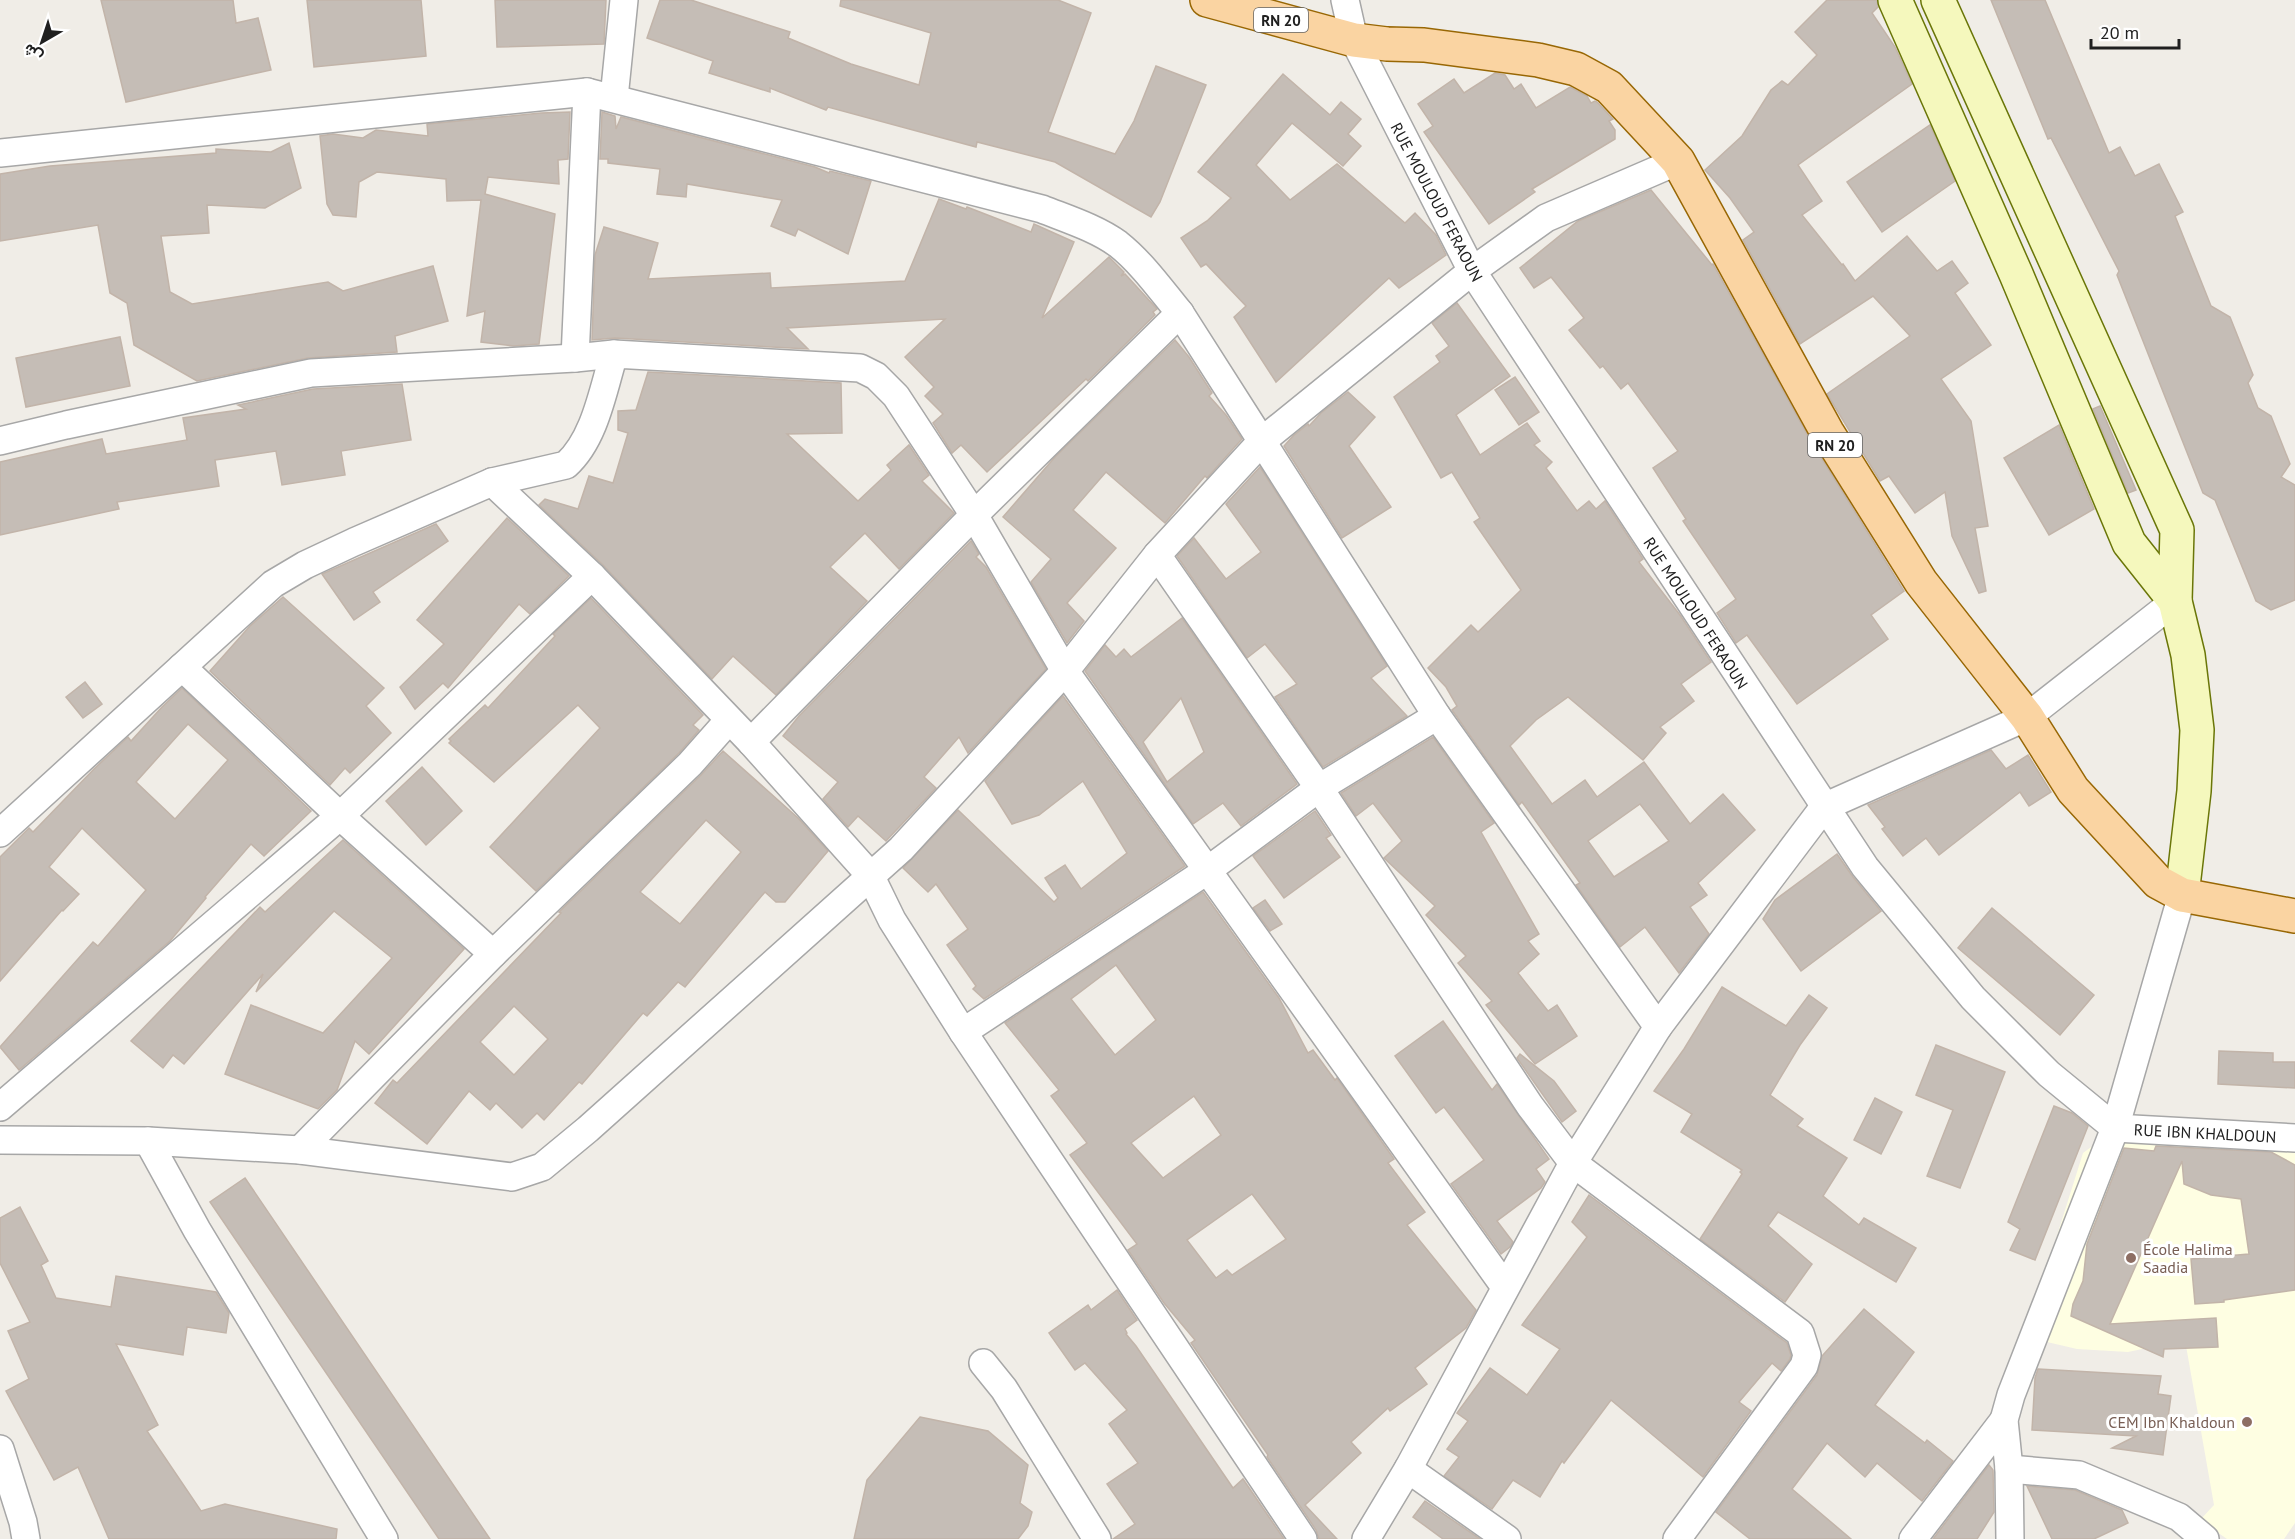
<svg xmlns="http://www.w3.org/2000/svg" width="2295" height="1539" font-family="'PT Sans',Vazirmatn,sans-serif">
<rect width="100%" height="100%" fill="#f0ede7"/>
<polygon fill="#fefee2" points="2106,1136 2295,1149 2295,1523 2284,1539 2227,1539 2200,1520 2214,1505 2185,1340 2128,1352 2077,1349 2025,1337 2083,1153"/>
<g fill="#c5bdb6" stroke="#c2b4a9" stroke-width="1.5" fill-rule="evenodd">
<polygon points="101,0 233,0 236,23 258,18 271,70 126,102"/>
<polygon points="307,0 421,0 426,56 314,67"/>
<polygon points="495,0 606,0 604,44 497,47"/>
<polygon points="660,0 691,0 790,32 788,38 851,64 919,85 931,33 840,6 841,0 1058,0 1091,13 1048,132 1115,154 1134,121 1156,66 1206,85 1160,202 1151,217 1055,162 977,142 976,147 828,107 826,110 770,88 770,92 709,73 713,61 647,38"/>
<polygon points="1827,0 1877,0 1878,7 1872,13 1895,47 1912,84 1798,165 1822,201 1802,215 1842,265 1843,264 1855,281 1907,236 1937,271 1952,261 1968,283 1955,293 1991,345 1941,379 1971,421 1988,526 1975,528 1986,591 1979,593 1952,536 1945,492 1915,513 1889,476 1880,481 1827,394 1910,336 1873,296 1800,344 1743,240 1754,232 1730,198 1705,170 1742,136 1771,90 1782,81 1788,85 1817,55 1795,32"/>
<polygon points="1991,0 2045,0 2109,153 2120,147 2135,176 2159,164 2183,212 2175,216 2211,306 2230,317 2253,375 2248,383 2258,408 2271,416 2290,464 2281,477 2295,485 2295,600 2271,610 2256,601 2215,500 2203,493 2117,275 2119,271 2051,138 2048,139"/>
<polygon points="1495,73 1505,75 1514,89 1521,84 1536,108 1570,87 1587,96 1591,103 1595,101 1597,102 1613,119 1609,121 1615,130 1615,139 1532,189 1535,192 1489,224 1424,132 1433,126 1418,104 1454,79 1464,93"/>
<polygon points="1283,74 1330,115 1341,102 1361,119 1348,134 1361,146 1343,166 1292,123 1256,165 1290,200 1337,164 1405,223 1415,213 1436,235 1446,255 1399,288 1389,278 1276,382 1234,317 1246,306 1206,264 1201,267 1181,238 1207,221 1231,198 1198,172"/>
<polygon points="570,112 568,159 558,160 559,184 488,177 485,194 555,214 539,344 514,346 481,342 485,311 467,316 481,200 447,201 446,179 377,172 359,182 356,217 333,215 327,204 320,136 333,134 363,138 376,130 428,136 427,124 541,113"/>
<polygon points="602,112 615,116 616,129 621,117 815,167 829,173 830,171 871,181 848,254 798,229 795,236 771,226 782,200 687,184 686,197 657,194 660,169 608,163 608,159 600,159"/>
<polygon points="1930,125 1955,181 1882,232 1847,182"/>
<polygon points="289,143 301,188 265,208 207,205 209,233 161,236 170,292 192,304 328,282 343,291 433,266 448,321 395,336 397,352 308,358 197,381 134,345 127,303 110,293 98,225 0,241 0,174 50,166 216,153 216,149 271,152"/>
<polygon points="1651,190 1712,265 1713,264 1811,441 1904,591 1871,615 1888,639 1797,704 1747,635 1736,643 1717,613 1736,599 1683,521 1686,519 1653,468 1678,451 1628,383 1621,389 1603,366 1600,368 1569,330 1584,318 1551,277 1534,288 1520,268 1578,221"/>
<polygon points="939,199 966,209 967,207 1031,232 1034,224 1074,242 1042,318 1109,257 1124,272 1121,276 1125,274 1157,309 1153,312 1155,315 1088,381 1086,379 987,472 961,445 952,453 933,423 943,414 925,396 934,387 905,357 945,319 787,328 808,349 615,338 592,340 595,255 604,227 658,243 648,279 770,273 771,288 905,281"/>
<path d="M1457 303 1510 376 1456 415 1480 455 1527 423 1540 441 1534 445 1552 462 1546 468 1577 511 1589 501 1596 509 1605 501 1643 559 1639 562 1680 615 1711 662 1681 684 1694 701 1660 727 1666 733 1643 760 1568 697 1536 720 1510 746 1552 804 1585 780 1597 797 1644 762 1690 824 1723 794 1755 830 1698 883 1707 895 1690 907 1709 934 1679 973 1645 927 1620 947 1576 885 1580 883 1522 802 1519 805 1452 710 1457 706 1446 687 1428 668 1471 625 1478 632 1521 590 1474 522 1480 518 1452 472 1441 478 1394 397 1440 362 1436 356 1449 346 1432 323ZM1640 804 1669 841 1614 877 1588 841Z"/>
<polygon points="120,337 130,386 26,407 16,358"/>
<polygon points="1175,340 1189,357 1212,393 1209,396 1226,415 1242,439 1207,478 1205,476 1165,523 1106,472 1073,510 1116,548 1067,603 1084,621 1067,643 1031,582 1051,559 1003,517 1055,457"/>
<polygon points="648,372 841,383 842,433 787,434 858,501 891,470 887,465 909,445 929,475 922,481 954,513 899,569 865,533 830,567 867,601 776,695 733,656 712,679 603,565 539,505 545,499 578,509 589,476 613,483 628,433 618,430 618,411 636,410"/>
<polygon points="1515,377 1539,412 1519,425 1495,390"/>
<polygon points="402,384 411,440 341,451 345,475 282,485 276,451 215,460 219,486 117,502 119,509 0,535 0,462 102,439 106,454 187,440 183,418 246,409 238,405 313,389"/>
<polygon points="1348,392 1375,417 1349,446 1391,507 1342,538 1284,446 1293,436 1308,424 1309,426 1321,413"/>
<polygon points="2100,406 2136,490 2128,493 2093,409"/>
<polygon points="2059,425 2094,509 2049,535 2004,458"/>
<polygon points="1260,467 1387,666 1371,678 1407,716 1323,767 1275,697 1297,684 1265,644 1247,658 1177,556 1194,538 1226,579 1261,552 1226,504"/>
<polygon points="507,518 569,576 530,614 519,604 448,688 443,683 415,709 400,687 444,644 417,620"/>
<polygon points="436,524 448,541 373,592 380,602 354,620 322,574"/>
<polygon points="971,541 979,554 976,557 986,567 1046,669 968,753 959,737 924,777 936,788 886,841 858,816 848,827 823,799 838,782 783,736 799,716"/>
<polygon points="283,597 384,688 366,706 391,733 350,773 345,768 330,785 210,671 250,626"/>
<polygon points="591,598 703,715 693,725 699,730 679,753 536,891 490,847 600,728 578,705 494,782 449,743 451,741 449,739 485,705 488,708 555,636 553,634"/>
<path d="M1182 618 1297 784 1241 826 1223 803 1193 824 1085 671 1105 645 1116 657 1124 649 1131 657ZM1181 698 1204 752 1167 782 1143 742Z"/>
<polygon points="85,682 102,704 83,718 66,697"/>
<path d="M182 688 311 811 264 856 251 844 205 897 206 898 170 941 19 1070 0 1047 93 942 98 946 146 890 82 828 49 867 79 894 63 911 62 910 0 981V857L29 828 33 832 94 769 128 737 131 741 162 707ZM188 724 228 760 175 819 136 782Z"/>
<polygon points="1063,696 1185,866 984,999 973,989 976,986 947,945 968,929 936,884 928,892 903,868 958,810 1054,902 1058,898 1045,878 1065,865 1081,889 1127,853 1083,781 1039,815 1012,824 985,781"/>
<polygon points="1433,737 1494,823 1481,832 1539,934 1528,941 1539,954 1518,973 1548,1011 1557,1005 1577,1036 1535,1064 1486,1005 1492,1001 1458,963 1466,956 1426,915 1435,906 1384,858 1402,841 1373,803 1356,816 1341,793"/>
<polygon points="1991,750 2006,769 2028,755 2051,792 2029,806 2020,792 1939,855 1926,838 1903,856 1882,829 1885,827 1868,805"/>
<path d="M723 751 798 818 828 851 785 902H776L765 892 685 987 678 982 647 1016 643 1013 582 1084 579 1082 544 1120 537 1113 522 1128 496 1103 490 1110 469 1091 427 1144 375 1103 393 1080 397 1083 561 913 559 912 701 775ZM706 820 741 852 680 924 640 892ZM514 1006 548 1039 514 1075 480 1042Z"/>
<polygon points="422,767 462,811 426,845 386,801"/>
<polygon points="1315,811 1331,835 1326,838 1340,857 1284,898 1253,856"/>
<polygon points="343,840 464,949 369,1054 355,1041 337,1090 318,1109 225,1074 251,1005 323,1033 392,958 334,911 256,992 263,974 184,1064 173,1055 163,1068 131,1041 260,907 265,912"/>
<polygon points="1837,854 1853,877 1881,911 1801,971 1763,919 1775,900"/>
<path d="M1203 892 1279 998 1308 1053 1313 1050 1335 1080 1337 1078 1394 1159 1388 1163 1425 1212 1407 1225 1476 1310 1466 1328 1415 1368 1427 1384 1390 1411 1388 1408 1351 1442 1361 1453 1305 1505 1337 1539H1319L1316 1530 1267 1457 1268 1455 1191 1343 1195 1340 1164 1303 1128 1250 1137 1244 1070 1155 1087 1143 1051 1096 1059 1090 1005 1023ZM1116 965 1156 1020 1115 1055 1071 999ZM1194 1096 1221 1135 1163 1178 1131 1143ZM1252 1194 1286 1239 1232 1275 1227 1270 1216 1278 1187 1240Z"/>
<polygon points="1265,900 1282,924 1270,931 1253,908"/>
<polygon points="1992,908 2094,995 2060,1035 1958,948"/>
<polygon points="1722,987 1786,1026 1809,995 1827,1008 1800,1045 1770,1095 1803,1119 1797,1126 1847,1158 1823,1196 1859,1225 1864,1218 1916,1248 1896,1282 1778,1212 1768,1226 1812,1264 1785,1302 1700,1239 1742,1174 1740,1172 1742,1170 1681,1132 1692,1114 1654,1091 1684,1049"/>
<polygon points="1443,1021 1492,1090 1497,1084 1549,1159 1536,1169 1545,1182 1541,1188 1497,1221 1513,1242 1510,1247 1501,1254 1451,1184 1484,1160 1444,1107 1436,1113 1395,1056"/>
<polygon points="1936,1045 2005,1072 1960,1188 1927,1176 1953,1110 1916,1095"/>
<polygon points="2219,1051 2273,1053 2273,1062 2295,1062 2295,1088 2218,1084"/>
<polygon points="1520,1054 1554,1081 1576,1111 1562,1122 1517,1058"/>
<polygon points="1875,1098 1902,1112 1881,1154 1854,1140"/>
<polygon points="2054,1106 2072,1113 2088,1126 2035,1260 2010,1250 2020,1229 2008,1222"/>
<polygon points="2156,1146 2271,1152 2295,1165 2295,1290 2224,1300 2224,1302 2195,1304 2191,1259 2249,1254 2241,1199 2211,1195 2184,1184 2182,1161 2110,1324 2216,1318 2218,1347 2164,1349 2163,1357 2071,1316 2073,1304 2083,1281 2087,1244 2124,1148 2154,1151"/>
<polygon points="245,1178 490,1539 439,1539 210,1202"/>
<polygon points="1589,1195 1787,1343 1791,1355 1790,1359 1781,1371 1772,1363 1739,1402 1751,1411 1703,1477 1611,1400 1564,1463 1562,1461 1540,1497 1513,1480 1492,1509 1444,1476 1459,1457 1447,1449 1468,1421 1457,1413 1490,1368 1527,1395 1560,1349 1522,1325 1587,1237 1572,1222"/>
<polygon points="20,1207 48,1261 41,1265 56,1298 111,1307 116,1276 216,1292 229,1313 226,1333 187,1327 183,1355 116,1344 158,1425 147,1431 201,1511 225,1504 337,1529 336,1539 109,1539 78,1467 54,1480 6,1391 29,1379 8,1331 30,1322 0,1263 0,1218"/>
<polygon points="1117,1290 1137,1320 1125,1329 1127,1333 1126,1334 1136,1346 1233,1488 1243,1479 1284,1539 1113,1539 1135,1524 1107,1484 1138,1463 1109,1424 1127,1410 1085,1363 1075,1370 1049,1333 1088,1305 1091,1310"/>
<polygon points="1864,1309 1914,1352 1875,1405 1925,1443 1927,1440 1953,1461 1922,1501 1877,1463 1865,1477 1827,1443 1792,1489 1851,1539 1750,1539 1716,1512 1817,1375 1822,1356"/>
<polygon points="2038,1369 2161,1376 2158,1394 2171,1396 2163,1455 2112,1448 2136,1436 2032,1430 2035,1378"/>
<polygon points="920,1417 988,1431 1028,1465 1020,1503 1032,1512 1028,1526 1018,1539 854,1539 867,1480"/>
<polygon points="1989,1465 1993,1470 1994,1512 1977,1539 1933,1539"/>
<polygon points="2027,1486 2075,1490 2122,1510 2128,1523 2094,1539 2052,1539"/>
<polygon points="1425,1501 1480,1539 1443,1539 1413,1517"/>
</g>
<g fill="none" stroke-linecap="round" stroke-linejoin="round">
<defs>
<g id="street">
<polyline points="1345,0 1354,40 1472,271 1865,867 1973,998 2049,1074 2115,1128 2295,1138"/>
<polyline points="614,98 624,0"/>
<path d="M0 153 587 92 1042 209C1067 219 1096 228 1118 244 1142 263 1161 290 1180 313L1437 716 1658 1027"/>
<polyline points="575,358 587,92"/>
<polyline points="0,441 66,425 311,373 575,358 614,354"/>
<polyline points="492,482 592,576 751,742 870,875 892,920 963,1032 1303,1539"/>
<polyline points="1157,555 1319,788 1530,1106 1573,1163 1800,1333 1807,1355 1804,1366 1677,1539"/>
<polyline points="182,667 340,816 493,954"/>
<polyline points="751,742 974,515 1180,313"/>
<path d="M0 833 273 584 305 565 354 542 492 482 566 465C595 439 603 390 614 354L860 368 876 376 896 396 974 515 1065 671 1505 1287"/>
<polyline points="963,1032 1208,870 1319,788 1437,716"/>
<polyline points="0,1107 340,816 592,576"/>
<polyline points="0,1140 148,1141 300,1150 512,1177 542,1167 588,1129 901,849 1065,671 1157,555 1262,441 1472,271 1546,218 1678,161"/>
<polyline points="148,1141 197,1230 384,1539"/>
<polyline points="300,1150 493,954 690,764 729,720"/>
<polyline points="983,1363 1004,1389 1097,1539"/>
<polyline points="0,1449 23,1522 26,1539"/>
<polyline points="1408,1469 1507,1539"/>
<polyline points="2009,1469 2079,1475 2179,1517 2205,1539"/>
<polyline points="1366,1539 1408,1469 1573,1163 1658,1027 1824,807 2027,717 2175,601"/>
<polyline points="1913,1539 2004,1420"/>
<polyline points="2010,1539 2009,1469 2004,1420 2011,1395 2115,1128 2182,895"/>
</g>
<g id="secondary">
<polyline points="1895,0 2016,274 2129,543 2175,601"/>
<polyline points="1938,0 2177,530 2175,601 2188,655 2197,730 2194,791 2182,895"/>
</g>
<polyline id="primary" points="1207,0 1354,40 1387,44 1424,45 1538,60 1576,69 1609,87 1678,161 1827,432 1921,582 2027,717 2073,790 2158,882 2182,895 2295,916"/>
</defs>
<use href="#street" stroke="#a7a7a7" stroke-width="30"/>
<use href="#secondary" stroke="#6a7608" stroke-width="36"/>
<use href="#primary" stroke="#986704" stroke-width="36"/>
<use href="#street" stroke="#fff" stroke-width="27"/>
<use href="#secondary" stroke="#f5f8bd" stroke-width="33"/>
<use href="#primary" stroke="#fad4a2" stroke-width="33"/>
</g>
<g fill="#8d6e63" stroke="#fff" stroke-width="2">
<circle cx="2131" cy="1258" r="6"/>
<circle cx="2247" cy="1422" r="6"/>
</g>
<g text-anchor="middle" dominant-baseline="central" stroke-width="6" stroke-linejoin="round" paint-order="stroke">
<g fill="#fff" stroke="#636363" stroke-width="1.5">
<rect x="1254" y="8" width="54" height="24" rx="4.5"/>
<rect x="1808" y="433" width="54" height="24" rx="4.5"/>
</g>
<g font-size="15" font-weight="bold" fill="#202020">
<text x="1281" y="20">RN 20</text>
<text x="1835" y="445">RN 20</text>
</g>
<g font-size="16" fill="#202020" stroke="#fff">
<text transform="translate(1437 202) rotate(62)">RUE MOULOUD FERAOUN</text>
<text transform="translate(1696 613) rotate(57)">RUE MOULOUD FERAOUN</text>
<text transform="translate(2205 1133) rotate(3)">RUE IBN KHALDOUN</text>
</g>
<g font-size="16" fill="#785e54" stroke="#fff" text-anchor="start">
<text x="2143" y="1249">École Halima<tspan x="2143" dy="18">Saadia</tspan></text>
<text x="2235" y="1422" text-anchor="end">CEM Ibn Khaldoun</text>
</g>
</g>
<g transform="translate(42 42) rotate(219)" stroke="#ffffff" stroke-width="4.5" paint-order="stroke">
<path d="M0-4.5L10 22L0 15L-10 22Z" fill="#202020"/>
<text y="-9" font-size="16" font-weight="bold" text-anchor="middle" fill="#202020">ش</text>
</g>
<path d="M2091 39v9h88v-9" fill="none" stroke="#202020" stroke-width="3"/>
<text x="2100" y="39" font-size="18" fill="#202020" stroke="#ffffff" stroke-width="4.5" paint-order="stroke">20 m</text>
</svg>
